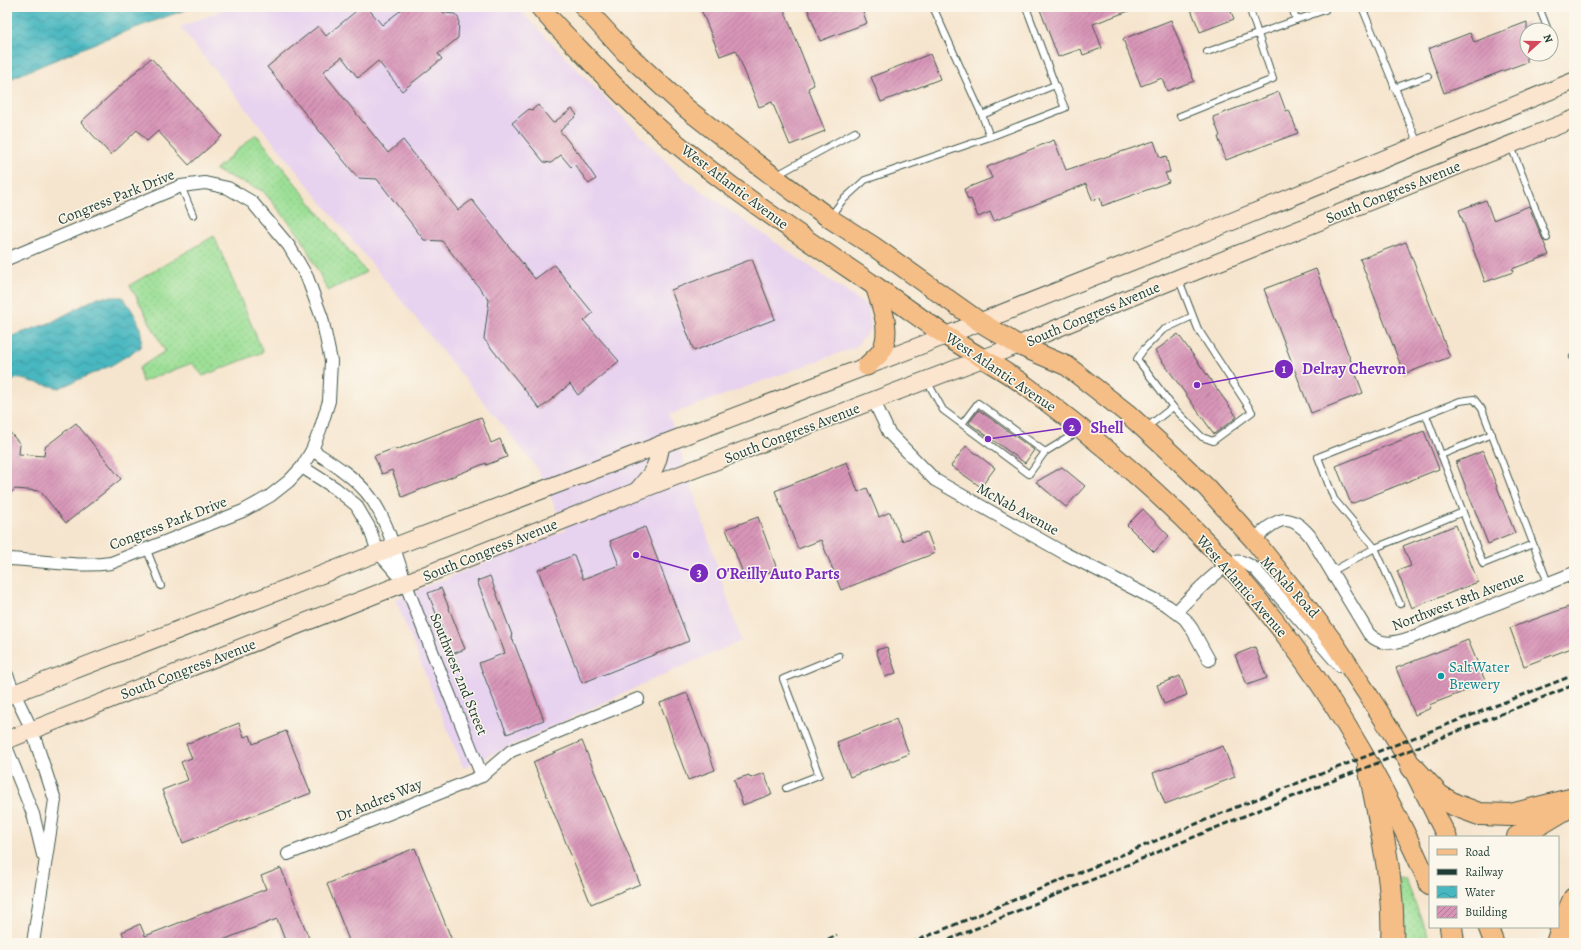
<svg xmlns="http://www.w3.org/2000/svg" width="1581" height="950" font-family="Alegreya,serif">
<defs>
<pattern id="grass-dots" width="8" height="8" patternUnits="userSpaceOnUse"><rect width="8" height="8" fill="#9cdf96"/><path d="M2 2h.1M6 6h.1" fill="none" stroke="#86c082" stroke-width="1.8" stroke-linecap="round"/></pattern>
<pattern id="water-waves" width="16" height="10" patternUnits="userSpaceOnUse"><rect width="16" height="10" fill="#48b7c0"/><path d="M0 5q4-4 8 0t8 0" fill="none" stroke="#3b969d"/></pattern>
<pattern id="building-hatch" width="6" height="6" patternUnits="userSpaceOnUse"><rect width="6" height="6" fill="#d894b7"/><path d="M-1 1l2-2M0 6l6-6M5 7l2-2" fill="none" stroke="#af7a96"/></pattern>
</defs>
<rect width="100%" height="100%" fill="#fbf7ec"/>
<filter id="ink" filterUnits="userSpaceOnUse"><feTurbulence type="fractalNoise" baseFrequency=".025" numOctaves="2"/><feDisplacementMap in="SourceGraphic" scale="8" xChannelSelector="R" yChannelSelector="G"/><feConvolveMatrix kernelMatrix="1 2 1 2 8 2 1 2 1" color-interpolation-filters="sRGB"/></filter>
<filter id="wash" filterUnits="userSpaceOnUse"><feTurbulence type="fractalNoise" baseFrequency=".012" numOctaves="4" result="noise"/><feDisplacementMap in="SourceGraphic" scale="16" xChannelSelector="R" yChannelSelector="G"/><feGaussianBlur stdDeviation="0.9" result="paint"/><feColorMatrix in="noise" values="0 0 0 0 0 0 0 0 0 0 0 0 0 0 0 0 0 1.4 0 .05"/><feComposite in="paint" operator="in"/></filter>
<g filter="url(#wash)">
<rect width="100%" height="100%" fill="#f6e5ce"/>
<polygon fill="#e7d2ef" points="230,7 517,7 680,176 868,307 871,328 856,347 669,415 741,641 654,679 463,768 395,599 566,530 537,468 180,27"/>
<g fill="url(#grass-dots)" stroke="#5e8e65">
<polygon points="256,134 366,272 328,291 301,237 263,191 215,170"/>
<polygon points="214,236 263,352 203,376 192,363 142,382 139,368 165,351 130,285"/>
<polygon points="1399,877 1405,878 1431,943 1400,943"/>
</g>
<g fill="url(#water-waves)" stroke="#347a7a">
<polygon points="13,7 193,7 105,39 7,80 7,12"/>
<path d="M98 297H123C134 313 145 328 140 348L110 366 59 388 17 378 7 385V338L52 322Z"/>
</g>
<g id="blocks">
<g fill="url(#building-hatch)">
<polygon points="361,7 367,7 382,25 405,7 439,7 444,13 455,14 459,19 458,38 438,54 442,59 402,91 378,61 358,78 342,57 323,72 388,153 403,140 458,210 472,200 535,279 554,265 593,313 584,321 619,361 578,395 570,384 540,409 484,339 489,300 442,241 424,240 377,179 358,178 267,67 318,26 326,36"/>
<polygon points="700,7 783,7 814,85 808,88 825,131 790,145 772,102 759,107 736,50 720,56"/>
<polygon points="807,7 861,7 867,23 820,41"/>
<polygon points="1039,7 1137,7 1137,8 1093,24 1102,48 1083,55 1081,49 1058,57"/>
<polygon points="1190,7 1229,7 1234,19 1200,32"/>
<polygon points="1171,20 1194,81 1167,91 1162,78 1141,86 1123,39"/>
<polygon points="1527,22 1527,62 1444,93 1428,49 1470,33 1474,42"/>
<polygon points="930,54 940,79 881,102 871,77"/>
<polygon points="151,58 222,136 189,165 158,131 147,141 137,130 111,155 81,122"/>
<polygon points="1279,92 1286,111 1289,110 1298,133 1226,160 1218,137 1220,136 1213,117"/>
<polygon points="538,105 553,123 572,109 577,115 560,131 577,152 578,152 596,179 589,184 574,164 571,167 561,155 551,163 544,162 512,123 529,109 532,110"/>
<polygon points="1054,140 1066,170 1154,141 1160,158 1166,156 1170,172 1165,173 1169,182 1102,206 1100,197 1093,201 1086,184 994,221 990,212 978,217 971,199 968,200 964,189 992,178 987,167"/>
<polygon points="1486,200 1493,220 1529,206 1549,255 1512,269 1513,272 1485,282 1459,210"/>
<polygon points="1406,242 1450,357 1404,374 1360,259"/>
<polygon points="752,259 775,319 694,351 671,290"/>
<polygon points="1316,269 1363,393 1311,413 1264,289"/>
<polygon points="1178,334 1237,417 1214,434 1155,351"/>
<polygon points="979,410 1034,450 1025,463 969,423"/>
<polygon points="481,417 491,443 500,439 507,457 486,465 486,463 402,497 392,470 382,474 374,456 395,448 396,450"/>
<polygon points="76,423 121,479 66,523 40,491 15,489 7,496 7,429 20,444 19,454 44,456 45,447"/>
<polygon points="1424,431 1439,469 1351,504 1336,466"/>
<polygon points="966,446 995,468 981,487 951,466"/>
<polygon points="1483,451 1515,533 1488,544 1456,462"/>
<polygon points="847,462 858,492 867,488 879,517 890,512 902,541 927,532 935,553 841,590 821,540 798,549 775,491"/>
<polygon points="1062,467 1085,486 1066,507 1036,482"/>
<polygon points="1143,509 1169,536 1154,552 1127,525"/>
<polygon points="758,517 777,569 746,581 726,529"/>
<polygon points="1456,525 1478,582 1412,608 1397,571 1411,566 1403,546"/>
<polygon points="645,527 689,641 582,683 538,570 574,555 583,579 619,565 610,541"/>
<polygon points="490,576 512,635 511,635 544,720 507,734 479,663 505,653 477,581"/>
<polygon points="441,588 465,649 452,654 428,593"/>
<polygon points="1574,605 1574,647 1524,666 1510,628"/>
<polygon points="1468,640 1486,683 1429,705 1431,708 1415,715 1396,668"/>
<polygon points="887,647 896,673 885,677 876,650"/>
<polygon points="1255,647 1267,678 1247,685 1235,655"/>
<polygon points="1180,676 1187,695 1164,704 1157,685"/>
<polygon points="687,693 715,770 688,780 660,703"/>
<polygon points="896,719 909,754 850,777 837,742"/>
<polygon points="239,723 244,737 250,735 253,744 286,731 311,793 183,843 162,790 188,780 181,762 192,758 186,744"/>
<polygon points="582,741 640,884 591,904 533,762"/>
<polygon points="1223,746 1235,777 1165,804 1153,773"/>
<polygon points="764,773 772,794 743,805 734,780 749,775 750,778"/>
<polygon points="415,848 453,943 350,943 327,884"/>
<polygon points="281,868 311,943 286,943 277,919 215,943 126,943 122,932 140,924 145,936 266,889 261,876"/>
</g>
</g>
</g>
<g filter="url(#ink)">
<use href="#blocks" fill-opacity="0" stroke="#3f564b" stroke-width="1"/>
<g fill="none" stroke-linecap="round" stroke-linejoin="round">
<defs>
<g id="service">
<polyline points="933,7 982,115"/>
<polyline points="1292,7 1296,20 1325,10 1324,7"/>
<polyline points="1362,7 1418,144"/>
<polyline points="1539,7 1548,30"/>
<polyline points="1207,52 1296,20"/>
<polyline points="1394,88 1428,76"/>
<polyline points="1180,116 1273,79 1249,7"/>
<polyline points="990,137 1065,108 1055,85"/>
<polyline points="1511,146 1547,238"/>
<polyline points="777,175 855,132"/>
<polyline points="181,186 193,215"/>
<polyline points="830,217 842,201 865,180 990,137 982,115 1055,85 1026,7"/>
<polyline points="1179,280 1198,329 1252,412 1213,441 1202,437 1173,407 1137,359 1144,349 1163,330 1193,316"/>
<polyline points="1573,357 1574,356"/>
<polyline points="927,381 943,410 1029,474 1045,452 978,403 962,424"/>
<polyline points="1147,427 1173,407"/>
<polyline points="1045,452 1079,431"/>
<polyline points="1441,455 1492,434"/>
<polyline points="1463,512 1483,564 1533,544"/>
<polyline points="147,550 161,586"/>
<polyline points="1331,572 1375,548 1463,512 1426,415"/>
<polyline points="1400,604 1375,548 1334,499 1318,457 1460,401 1474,399 1482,409 1548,583"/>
<polyline points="786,788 819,775 783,679 839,656"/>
</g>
<g id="minor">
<path d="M7 259 181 186 205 183 228 188 252 202 289 246 307 277 322 318 331 361 329 401 320 430 312 450 302 467 289 481 270 496 243 511 111 563C77 568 42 560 7 559"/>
<polyline points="874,401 889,433 935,480 1064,553 1168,606 1185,619 1192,629 1209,660"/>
<path d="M312 450C332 463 352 475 367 493 388 518 396 557 407 587 431 650 457 713 482 776"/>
<polyline points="302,467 335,488 356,505 369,527 378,552 401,578"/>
<path d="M1254 540C1275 520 1288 509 1310 536L1369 634C1382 647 1395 643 1410 638L1574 573"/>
<path d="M1176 612C1187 601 1222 564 1235 562 1242 560 1249 565 1255 569L1340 666"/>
<polyline points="7,675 14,693 32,730 55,800 33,943"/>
<polyline points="7,749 33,814 43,855"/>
<polyline points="288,854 482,776 511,751 638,699"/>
</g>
<g id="secondary">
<path d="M637 491C652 474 658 467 661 444"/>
<polyline points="7,696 393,547 922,345 1221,226 1574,81"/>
<polyline points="7,740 635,492 1018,345 1114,304 1574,119"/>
</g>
<g id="primary">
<path d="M540 7C552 22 565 35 579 49 606 78 635 108 665 134 730 189 801 236 872 284 896 300 920 318 945 335 971 353 1000 367 1026 386 1104 444 1179 508 1243 582 1320 672 1382 778 1430 886"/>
<polyline points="584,7 625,52 687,109 757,164 829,218 873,246 980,322 1018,345 1067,366 1128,414 1174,456 1207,488 1254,540 1303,602 1334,643 1376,707 1399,744 1412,767 1447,837"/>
<path d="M867 366C871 361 879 356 882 350 892 330 881 305 875 286"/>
<polyline points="1488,927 1494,943"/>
</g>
<g id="motorway">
<path d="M1369 766C1380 824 1395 883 1392 943"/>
<polyline points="1412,767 1439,796 1455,805 1479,814 1511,815 1574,799"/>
<polyline points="1518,837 1563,810"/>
<polyline points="1451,927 1453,942"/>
<polyline points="1557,943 1566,917 1574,899"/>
</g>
</defs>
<use href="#service" stroke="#3f564b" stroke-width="8"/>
<use href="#minor" stroke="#3f564b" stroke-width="14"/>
<use href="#secondary" stroke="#3f564b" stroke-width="19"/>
<use href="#primary" stroke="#3f564b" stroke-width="21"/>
<use href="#motorway" stroke="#3f564b" stroke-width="24"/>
<use href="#service" stroke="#fff" stroke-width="6"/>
<use href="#minor" stroke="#fff" stroke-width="12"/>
<use href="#secondary" stroke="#fbe5cf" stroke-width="17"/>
<use href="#primary" stroke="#f6be87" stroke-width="19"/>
<use href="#motorway" stroke="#f6be87" stroke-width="22"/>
<g stroke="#1f3d34" stroke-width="3" stroke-dasharray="6 3" stroke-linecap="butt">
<polyline points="820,943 837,935"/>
<polyline points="911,943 1239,806 1574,675"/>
<polyline points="941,943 1244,816 1574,685"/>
</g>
</g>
</g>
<circle fill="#0f9aa8" stroke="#fbf7ec" stroke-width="1.5" cx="1441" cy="676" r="4"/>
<g text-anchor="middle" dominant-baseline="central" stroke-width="3" stroke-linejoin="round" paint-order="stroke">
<g font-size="15" fill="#1f3d34" stroke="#fbf7ec">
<text transform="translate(735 187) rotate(37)">West Atlantic Avenue</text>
<text transform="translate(1393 192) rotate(-22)">South Congress Avenue</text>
<text transform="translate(116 197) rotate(-22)">Congress Park Drive</text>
<text transform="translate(1093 314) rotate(-23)">South Congress Avenue</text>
<text transform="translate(1001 372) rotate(34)">West Atlantic Avenue</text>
<text transform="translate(792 433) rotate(-21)">South Congress Avenue</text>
<text transform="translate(1018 509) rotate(29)">McNab Avenue</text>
<text transform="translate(168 523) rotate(-21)">Congress Park Drive</text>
<text transform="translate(490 550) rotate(-22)">South Congress Avenue</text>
<text transform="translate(1242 586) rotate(49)">West Atlantic Avenue</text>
<text transform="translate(1290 587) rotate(47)">McNab Road</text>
<text transform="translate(1458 601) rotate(-21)">Northwest 18th Avenue</text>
<text transform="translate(188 669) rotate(-21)">South Congress Avenue</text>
<text transform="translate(459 674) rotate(68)">Southwest 2nd Street</text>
<text transform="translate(379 800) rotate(-22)">Dr Andres Way</text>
</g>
<g font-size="15" fill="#0d838f" stroke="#fbf7ec" text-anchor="start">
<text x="1449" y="667">SaltWater<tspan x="1449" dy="17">Brewery</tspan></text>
</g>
</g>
<path fill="none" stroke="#7b2cbf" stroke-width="1.5" d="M1197 385L1284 369M988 439L1072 427M636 555L699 573"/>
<g fill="#7b2cbf" stroke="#fbf7ec" stroke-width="1.5">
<circle cx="1197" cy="385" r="4"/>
<circle cx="988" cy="439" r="4"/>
<circle cx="636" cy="555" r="4"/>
<circle cx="1284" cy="369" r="10"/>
<circle cx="1072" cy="427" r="10"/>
<circle cx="699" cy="573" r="10"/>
</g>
<g font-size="12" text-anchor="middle" font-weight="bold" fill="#fff">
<text x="1284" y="373">1</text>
<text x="1072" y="431">2</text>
<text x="699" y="577">3</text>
</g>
<g font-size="16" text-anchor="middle" font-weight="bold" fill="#7b2cbf" stroke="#fbf7ec" stroke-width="3" stroke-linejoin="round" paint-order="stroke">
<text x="1354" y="374">Delray Chevron</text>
<text x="1107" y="433">Shell</text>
<text x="778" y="579">O'Reilly Auto Parts</text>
</g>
<rect width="1581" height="950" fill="none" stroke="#fbf7ec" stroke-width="24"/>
<rect x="1429" y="836" width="130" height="92" fill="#fbf7ec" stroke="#a3ada2"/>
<rect x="1437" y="849" width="20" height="6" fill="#f6be87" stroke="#a3ada2"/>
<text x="1465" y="856" font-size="12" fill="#1f3d34">Road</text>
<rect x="1437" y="869" width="20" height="6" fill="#1f3d34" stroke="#a3ada2"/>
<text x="1465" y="876" font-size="12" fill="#1f3d34">Railway</text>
<rect x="1437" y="886" width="20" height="12" fill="url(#water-waves)" stroke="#a3ada2"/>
<text x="1465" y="896" font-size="12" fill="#1f3d34">Water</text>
<rect x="1437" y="906" width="20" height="12" fill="url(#building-hatch)" stroke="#a3ada2"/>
<text x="1465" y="916" font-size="12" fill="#1f3d34">Building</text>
<g transform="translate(1539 42) rotate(69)"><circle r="19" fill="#fbf7ec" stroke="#a3ada2"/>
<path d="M0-3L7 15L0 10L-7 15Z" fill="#d1495b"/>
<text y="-6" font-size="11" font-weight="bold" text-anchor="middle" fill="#1f3d34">N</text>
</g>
</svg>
